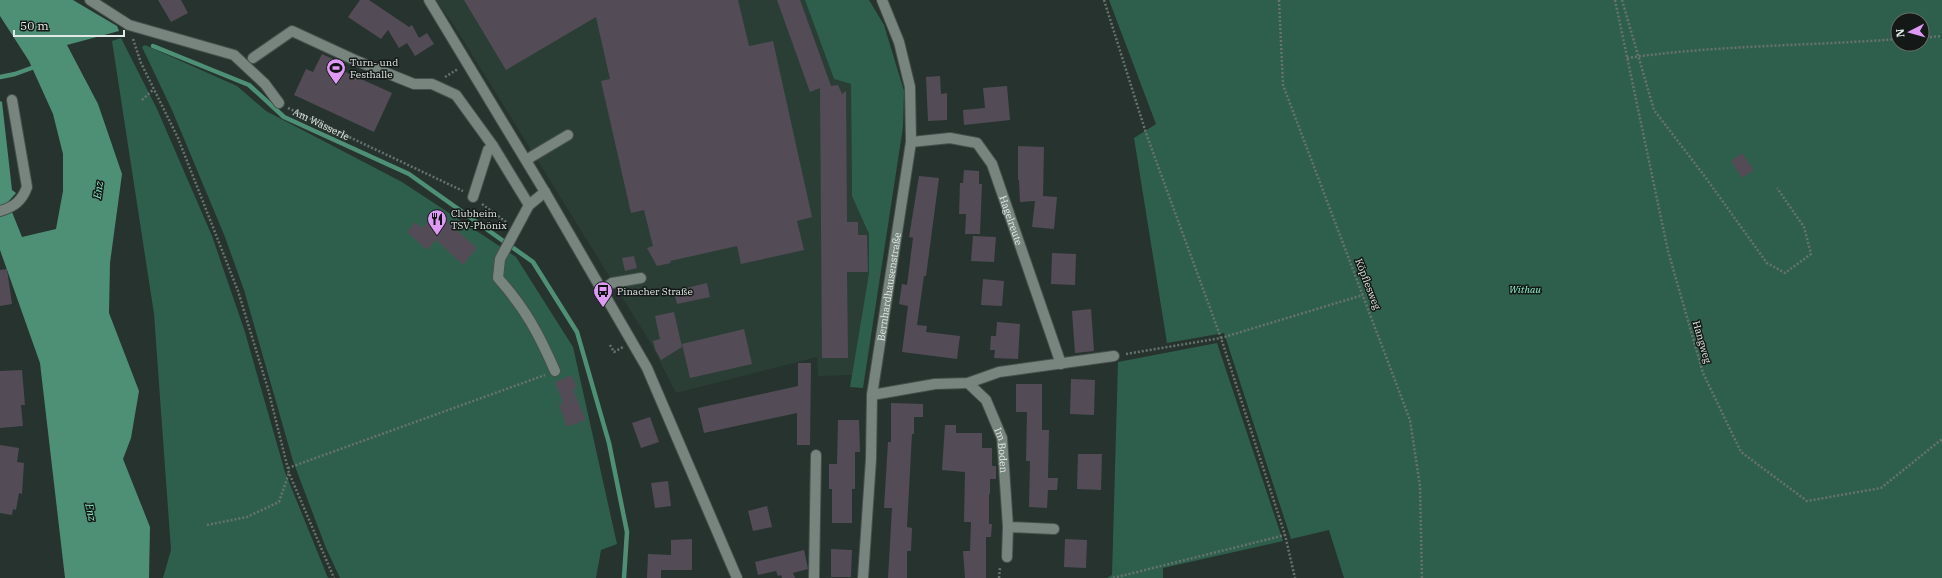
<svg xmlns="http://www.w3.org/2000/svg" width="1942" height="578" font-family="'IBM Plex Serif',serif">
<rect width="100%" height="100%" fill="#27332e"/>
<polygon fill="#2b3e36" points="436,0 805,0 834,79 851,84 852,195 869,234 869,273 852,375 818,376 817,357 676,393 650,342 455,27"/>
<g fill="#2e5f4d" fill-rule="evenodd">
<polygon points="805,0 869,0 884,25 904,91 903,127 863,388 850,387 869,273 869,234 852,196 851,84 834,79"/>
<path d="M1109 0H1942V578H1344L1329 530 1291 539 1224 333 1167 343 1134 138 1156 124ZM1898 20H1922V44H1898Z"/>
<polygon points="121,38 157,109 212,236 244,329 285,472 328,578 163,578 171,550 154,314 112,41"/>
<polygon points="145,45 237,86 266,111 402,182 516,257 573,347 617,544 601,550 596,578 340,578 326,548 293,461 244,290 225,237 172,110 142,47"/>
<polygon points="1217,343 1283,541 1163,568 1163,578 1107,578 1112,575 1118,362"/>
</g>
<polygon fill="#4e9076" points="0,0 73,0 117,26 119,31 67,45 98,104 122,174 110,263 109,313 139,391 131,438 123,459 150,527 149,578 65,578 40,363 0,250 0,101 2,102 12,190 16,193 8,202 22,237 56,229 63,191 63,154 53,114 29,61 0,16"/>
<g fill="none" stroke-linecap="round" stroke-linejoin="round">
<g stroke="#4e9076" stroke-width="4.5">
<polyline points="153,46 249,85 284,117 409,174 533,262 577,332 609,443 627,532 624,578"/>
<polyline points="0,77 15,74 37,66"/>
</g>
</g>
<g fill="#534c56">
<polygon points="158,0 181,0 188,13 171,22"/>
<polygon points="360,0 369,0 409,27 412,25 419,38 427,33 434,44 415,56 407,43 399,48 388,30 381,39 348,17"/>
<polygon points="464,0 738,0 749,46 773,41 812,217 797,221 804,250 741,264 737,246 670,261 671,263 657,266 647,248 653,246 644,210 631,213 601,81 610,79 596,17 506,70"/>
<polygon points="777,0 800,0 831,86 838,85 842,94 846,91 847,222 858,222 858,235 867,235 868,272 847,272 848,358 822,358 820,88 810,92"/>
<polygon points="322,54 344,64 341,70 392,93 374,132 294,95 306,69 313,72"/>
<polygon points="940,76 941,94 947,93 947,120 928,121 926,77"/>
<polygon points="1007,86 1010,120 964,125 963,110 985,108 983,88"/>
<polygon points="1018,146 1044,147 1043,196 1057,197 1054,229 1032,227 1035,201 1020,202 1019,180 1018,180"/>
<polygon points="1742,153 1754,170 1742,178 1731,161"/>
<polygon points="964,170 979,171 979,184 982,184 980,234 965,234 966,214 959,214 960,183 963,183"/>
<polygon points="919,176 939,178 926,276 924,276 917,325 927,326 926,332 960,336 957,359 902,352 908,306 899,304 902,284 907,285 913,238 909,237"/>
<polygon points="436,212 477,248 463,265 436,240 427,250 407,232 415,222 422,228"/>
<polygon points="973,236 996,237 994,262 971,261"/>
<polygon points="1052,253 1076,254 1075,285 1051,284"/>
<polygon points="634,256 637,268 625,271 622,258"/>
<polygon points="7,269 12,304 0,306 0,270"/>
<polygon points="983,279 1004,281 1002,306 981,305"/>
<polygon points="707,283 710,297 677,304 674,291"/>
<polygon points="1091,309 1094,351 1075,353 1072,311"/>
<polygon points="674,312 682,347 661,360 655,349 653,341 660,339 655,316"/>
<polygon points="997,322 1020,324 1018,359 994,358 995,350 990,350 991,336 996,336"/>
<polygon points="744,329 752,364 690,378 682,344"/>
<polygon points="798,363 811,363 810,445 797,445 797,413 704,433 698,408 798,386"/>
<polygon points="22,370 25,405 21,405 23,426 0,428 0,371"/>
<polygon points="572,375 577,388 573,389 586,420 567,427 559,405 563,403 555,382"/>
<polygon points="1071,379 1095,380 1094,415 1070,414"/>
<polygon points="1016,384 1042,384 1042,430 1049,430 1048,478 1058,478 1057,490 1048,490 1047,508 1029,507 1030,461 1026,461 1027,412 1016,412"/>
<polygon points="891,403 923,404 923,417 914,417 914,434 912,434 907,527 912,528 911,551 907,551 907,578 888,578 892,508 884,508 888,442 891,442"/>
<polygon points="650,417 659,442 641,448 632,423"/>
<polygon points="838,420 859,420 860,452 855,452 855,489 852,489 852,523 832,523 832,489 829,489 829,464 837,464"/>
<polygon points="945,425 956,425 956,433 982,433 982,448 992,448 992,466 996,466 996,479 990,479 990,494 989,494 989,524 992,524 991,537 986,537 986,578 965,578 963,551 970,551 971,522 964,522 965,472 942,470"/>
<polygon points="0,445 19,448 17,462 24,463 22,494 19,493 16,510 13,509 12,515 0,513"/>
<polygon points="1078,454 1102,454 1101,490 1077,489"/>
<polygon points="668,481 671,506 655,508 651,483"/>
<polygon points="767,506 772,527 753,531 748,511"/>
<polygon points="692,539 692,570 661,570 661,578 647,578 648,554 671,555 671,540"/>
<polygon points="1065,539 1087,540 1086,568 1064,567"/>
<polygon points="831,549 852,550 851,577 831,577"/>
<polygon points="804,550 808,569 793,573 795,578 782,578 781,575 778,576 776,571 758,575 755,562"/>
</g>
<g fill="none" stroke-linecap="round" stroke-linejoin="round">
<defs>
<g id="minor">
<polyline points="90,0 129,25 234,55 265,84 279,103"/>
<polyline points="429,0 545,192 647,368 737,578"/>
<polyline points="253,58 292,31 357,61 414,84 432,84 456,95 493,146 529,205"/>
<path id="s2" d="M911 142 950 138 977 143 992 164 1061 364"/>
<polyline points="526,160 568,135"/>
<path d="M545 192 529 205 500 259 498 278C525 308 539 334 555 371"/>
<polyline points="473,197 488,150 493,146"/>
<path d="M0 211C14 207 22 201 27 187L12 100"/>
<polyline points="602,290 612,283 641,278"/>
<path id="s3" d="M968 383 986 400 1002 438 1008 527 1007 557"/>
<polyline points="872,395 935,384 968,383 999,372 1114,356"/>
<polyline points="1008,527 1054,529"/>
<polyline points="814,578 816,455"/>
<path id="s4" d="M863 578 871 459 872 395 911 142 910 87 899 42 882 0"/>
</g>
</defs>
<use href="#minor" stroke="#46514c" stroke-width="12"/>
<g stroke="#68726e" stroke-width="2.5" stroke-dasharray="2 2" stroke-linecap="butt">
<polyline points="1104,0 1147,136 1221,338 1285,535 1295,578"/>
<polyline points="1279,0 1283,85 1410,420 1420,486 1422,578"/>
<polyline points="1615,0 1668,251 1703,373 1741,452 1807,501 1881,488 1942,439"/>
<polyline points="1622,0 1654,110 1703,174 1767,263 1785,273 1811,254 1804,227 1777,188"/>
<polyline points="1922,38 1942,36"/>
<polyline points="133,39 141,63 178,138 238,291 268,389 289,473 334,578"/>
<path d="M1627 58C1717 45 1808 46 1898 39"/>
<polyline points="445,77 458,69"/>
<polyline points="142,100 154,89"/>
<path id="s1" d="M288 108 463 191"/>
<polyline points="482,204 506,222"/>
<polyline points="610,345 614,352 623,347"/>
<polyline points="1126,354 1221,338 1363,295"/>
<polyline points="288,468 545,375"/>
<polyline points="207,525 247,517 279,502 289,473"/>
<polyline points="999,578 1000,567"/>
<polyline points="1113,578 1285,535"/>
</g>
<use href="#minor" stroke="#78857f" stroke-width="10"/>
</g>
<defs>
<symbol id="stadium-pin" viewBox="-11 -11 22 30"><path d="M0 17L-7.5 6A9.5 9.5 0 1 1 7.5 6Z" fill="#dd99f4" stroke="#141917"/><path d="M0-5a6.5 5 0 1 0 0 10a6.5 5 0 1 0 0-10ZM-3.5-1.8h7v3.6h-7Z" fill="#111"/></symbol>
<symbol id="restaurant-pin" viewBox="-11 -11 22 30"><path d="M0 17L-7.5 6A9.5 9.5 0 1 1 7.5 6Z" fill="#dd99f4" stroke="#141917"/><path d="M-5-6h1v4h1v-4h1v4h1v-4h1v5L-1.5 .5V6h-2V.5L-5-1ZM5-6V6H3V1.5H1.5Q1.5-4 5-6Z" fill="#111"/></symbol>
<symbol id="bus-pin" viewBox="-11 -11 22 30"><path d="M0 17L-7.5 6A9.5 9.5 0 1 1 7.5 6Z" fill="#dd99f4" stroke="#141917"/><path d="M-5-6H5V4H4V6H2V4H-2V6H-4V4H-5ZM-3.5-4V0h7V-4ZM-3.5 1.2v1.5H-2V1.2ZM2 1.2v1.5H3.5V1.2Z" fill="#111"/></symbol>
</defs>
<g fill-rule="evenodd">
<use href="#stadium-pin" x="325" y="57" width="22" height="30"/>
<use href="#restaurant-pin" x="426" y="208" width="22" height="30"/>
<use href="#bus-pin" x="592" y="280" width="22" height="30"/>
</g>
<g text-anchor="middle" dominant-baseline="central" stroke-width="3" stroke-linejoin="round" paint-order="stroke">
<g font-size="10" fill="#e1e9e5" stroke="#141917" text-anchor="start">
<text x="350" y="62">Turn- und<tspan x="350" dy="12">Festhalle</tspan></text>
<text x="451" y="213">Clubheim<tspan x="451" dy="12">TSV-Phönix</tspan></text>
<text x="617" y="291">Pinacher Straße</text>
</g>
<g font-size="10" fill="#e1e9e5" stroke="#141917">
<text stroke="none"><textPath href="#s1" startOffset="37">Am Wässerle</textPath></text>
<text stroke="none"><textPath href="#s2" startOffset="152">Hagelreute</textPath></text>
<text transform="translate(1368 284) rotate(69)">Köpflesweg</text>
<text stroke="none"><textPath href="#s4" startOffset="293">Bernhardhausenstraße</textPath></text>
<text transform="translate(1702 342) rotate(74)">Hangweg</text>
<text stroke="none"><textPath href="#s3" startOffset="78">Im Boden</textPath></text>
</g>
<g font-size="10" font-style="italic" fill="#92f4cd" stroke="#141917">
<text x="1525" y="289">Withau</text>
</g>
<g font-size="11" font-style="italic" fill="#88ebc4" stroke="#141917">
<text transform="translate(98 190) rotate(-82)">Enz</text>
<text transform="translate(91 512) rotate(78)">Enz</text>
</g>
</g>
<g transform="translate(1910 32) rotate(264)"><circle r="19" fill="#141917" stroke="#666c69"/>
<path d="M0-3L7 15L0 10L-7 15Z" fill="#dd99f4"/>
<text y="-6" font-size="11" font-weight="bold" text-anchor="middle" fill="#e1e9e5">N</text>
</g>
<path d="M14 30v6h110v-6" fill="none" stroke="#e1e9e5" stroke-width="2"/>
<text x="20" y="30" font-size="12" fill="#e1e9e5" stroke="#141917" stroke-width="3" paint-order="stroke">50 m</text>
</svg>
